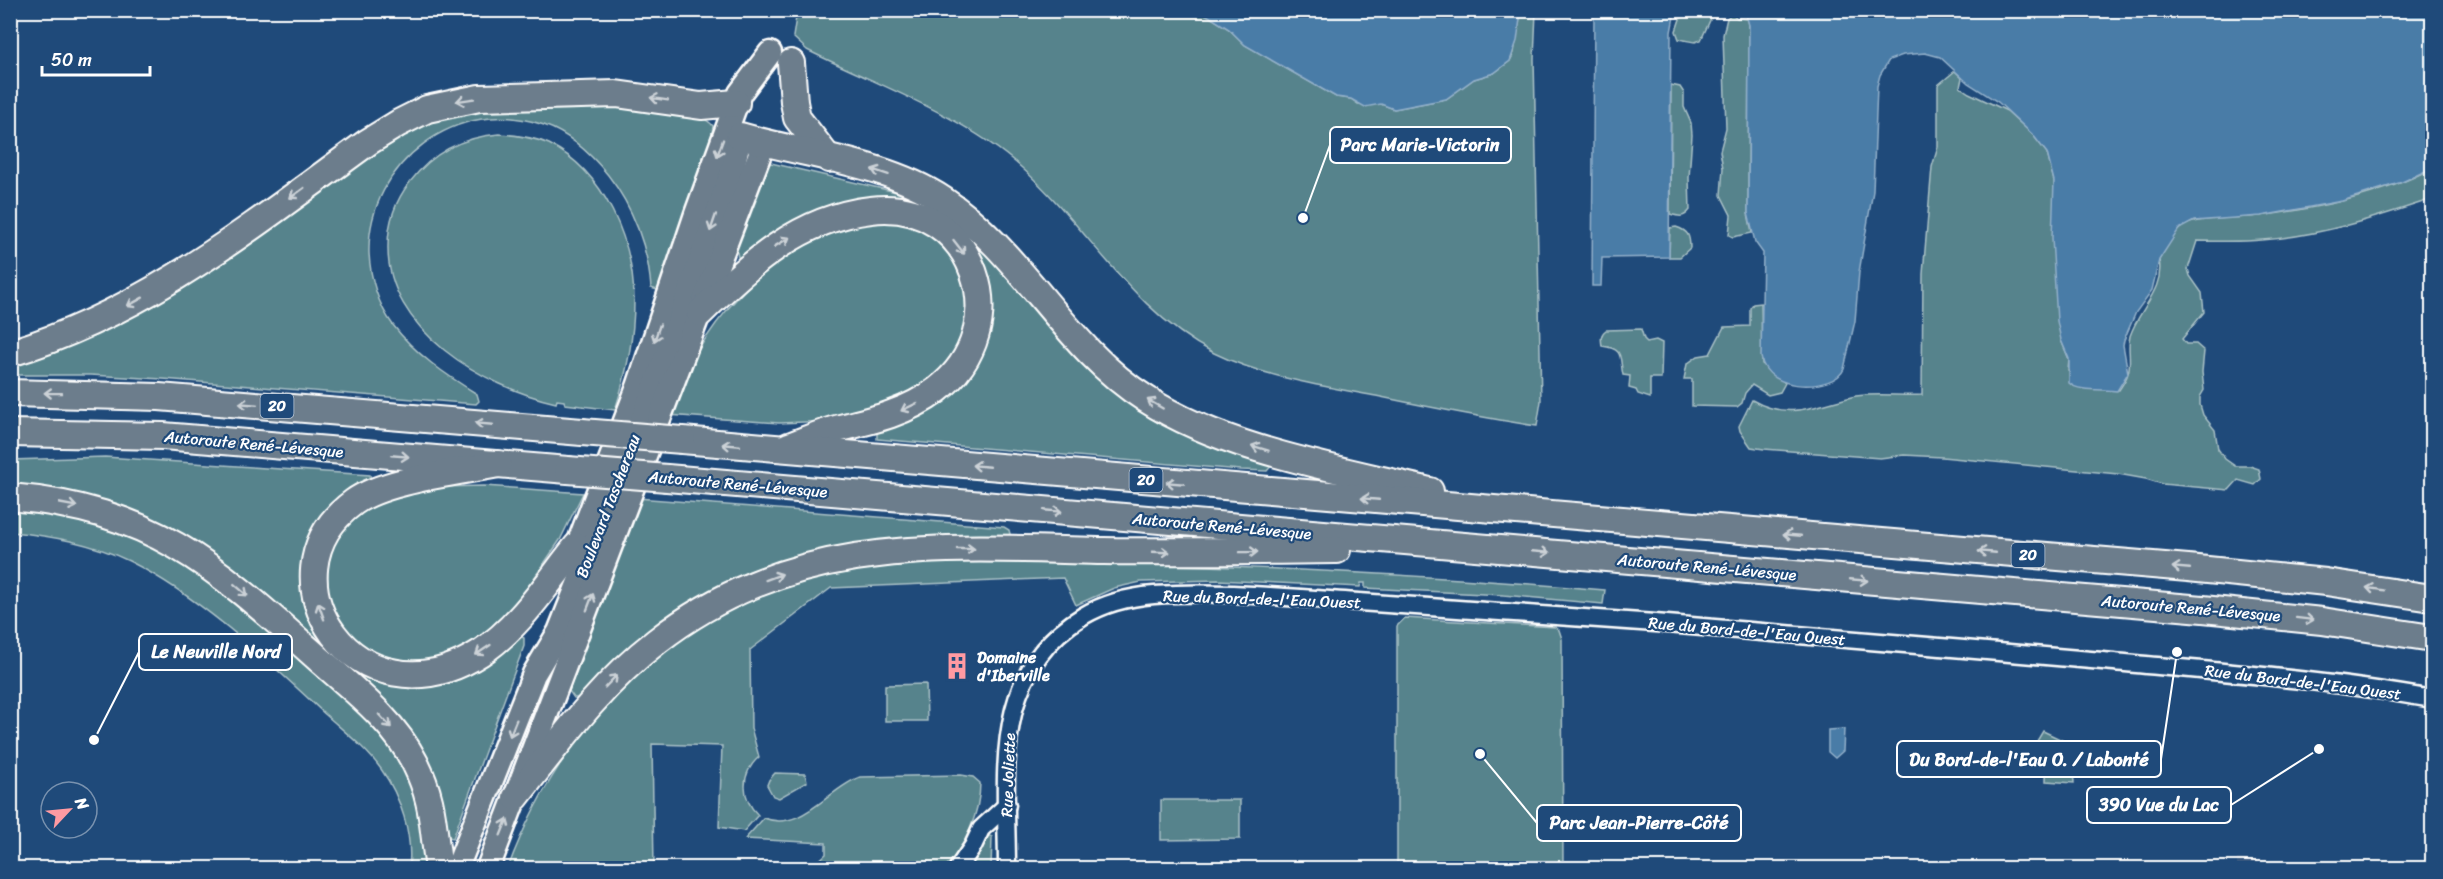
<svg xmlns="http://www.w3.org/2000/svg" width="2443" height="879" font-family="Sriracha,sans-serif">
<rect width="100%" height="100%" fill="#1f4a7a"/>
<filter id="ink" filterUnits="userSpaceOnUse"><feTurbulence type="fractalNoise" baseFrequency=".0167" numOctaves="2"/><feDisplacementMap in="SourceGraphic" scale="12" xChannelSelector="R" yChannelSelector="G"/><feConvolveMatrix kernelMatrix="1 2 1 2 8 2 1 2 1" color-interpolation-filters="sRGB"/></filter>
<g filter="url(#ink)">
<polygon fill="#35577e" points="2237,859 2324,868 2237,868"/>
<g fill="#56838c" stroke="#aac1c6" stroke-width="1.5">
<path d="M797 11H1189L1207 15 1229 29 1245 45 1336 97 1351 99 1358 104H1381L1394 109 1446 99 1474 79 1494 73 1510 61 1514 53 1521 11H1536L1534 59 1541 401 1537 426C1483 418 1429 407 1376 396 1322 386 1263 377 1214 353 1133 312 1088 227 1022 168 963 115 878 85 807 50L793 37Z"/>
<polygon points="1691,11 1720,11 1712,16 1701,40 1695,42 1679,39 1676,31 1680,19"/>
<polygon points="1732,14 1737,18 1748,19 1749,25 1748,213 1752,233 1733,237 1729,235 1731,215 1721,195 1723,168 1720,151 1726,128 1723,35 1727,18"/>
<path d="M1955 71 1962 78 1960 87 1969 93 2007 111 2033 135 2047 153 2054 181 2061 340 2069 359 2068 371 2100 388 2119 390C2122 385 2127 379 2128 373 2132 362 2127 348 2130 336 2139 309 2165 289 2159 260 2167 247 2172 231 2187 224 2199 218 2243 218 2260 216 2317 208 2381 196 2432 168V199C2378 217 2320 236 2262 240 2241 242 2219 241 2197 241L2188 269 2190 276 2202 293 2204 312 2182 339 2186 344H2196L2204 351 2202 372 2204 390 2200 397V405L2203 415 2215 430 2218 449 2225 459 2235 466H2250L2259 469 2261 479 2255 485 2238 480 2229 490 2162 484 2146 479 2118 474 1942 457 1904 455 1880 458 1764 449 1751 447 1740 431 1739 426 1752 400C1790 422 1819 404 1856 396 1875 393 1901 396 1922 395L1923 274 1932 167 1938 147V85Z"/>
<path d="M1671 85 1680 87 1684 93V107L1691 123 1692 135 1689 178 1690 210C1684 218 1680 217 1670 214Z"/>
<path d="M597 102C621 104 701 108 713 126L711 140 693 189 660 291 651 288C648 247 633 207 608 175 591 154 570 134 544 125 459 94 367 163 369 253 370 277 378 305 393 325 415 354 446 375 477 394L479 401 476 404 163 379 90 375H11L10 360 387 138 440 112Z"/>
<path d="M499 134C516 135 533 137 549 144 605 172 634 242 634 302 634 339 626 376 615 410L565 404 564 401 557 400 556 403C484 387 386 330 388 246 388 222 395 201 410 182 432 153 463 137 499 134Z"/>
<polygon points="771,163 896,192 925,203 949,217 991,257 1062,340 1093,373 1126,398 1272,465 1267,471 1241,470 877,439 877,427 922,409 988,297 912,206 743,258 738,257 736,248 767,165"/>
<path d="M877 218 922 228 956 258 971 298 956 359 912 395 829 421 779 423 668 415C677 395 685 375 695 356 719 313 763 265 807 242 829 231 853 225 877 218Z"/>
<path d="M1676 227C1688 231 1690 235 1690 248L1680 257H1669L1670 228Z"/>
<polygon points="1761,303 1762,364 1785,383 1780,392 1768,395 1752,385 1745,393 1742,403 1737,407 1692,406 1692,379 1684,379 1687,364 1698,356 1710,354 1724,327 1750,326 1750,308 1753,304"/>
<path d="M1641 329 1644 339 1647 342 1656 340 1662 343 1661 378H1650V398L1638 394 1636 390 1629 388 1630 376 1623 375C1619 357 1625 349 1602 346 1601 339 1600 334 1606 330Z"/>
<polygon points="105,457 370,475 371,482 344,501 310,590 388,680 518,635 524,638 524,646 453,838 443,836 436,794 241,581 11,490 11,460"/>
<polygon points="484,486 583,493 560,540 520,599 492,629 465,649 442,661 411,666 365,652 334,616 325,577 336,534 373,500 439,487"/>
<path d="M637 498 1004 527 1009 530 1010 534 1008 537C957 539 904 537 853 544 773 555 696 593 634 643 614 660 597 679 579 698H574L569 691Z"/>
<path d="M10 505 133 533 221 587 383 733 417 789 427 868H409C413 835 401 797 381 769 367 749 345 732 326 715 268 661 201 597 129 561 92 543 52 536 11 532Z"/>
<path d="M999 562C1201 563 1403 573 1605 590L1603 604 1503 595 1365 588V583H1361L1360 587 1218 580 1141 582 1114 588 1076 605 1063 578 831 588 750 650 751 728 759 757C740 774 741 798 758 815L744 831 719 827 722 746 652 744 654 868H508C562 722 678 608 830 573 885 560 943 563 999 562Z"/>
<polygon points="1405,618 1555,627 1559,630 1562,639 1563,868 1397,868 1397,626"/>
<polygon points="926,684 927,721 885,721 885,685"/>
<polygon points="2043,731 2064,741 2062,757 2073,769 2074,783 2046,781 2047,755 2034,746"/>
<polygon points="775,773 805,774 807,782 779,798 773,796 767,785 769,780"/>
<path d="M961 775 973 777 980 783C980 812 965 849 944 868H774L814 865 826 854V843L745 839 764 818C801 833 829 788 860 777Z"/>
<polygon points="1161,800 1240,800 1240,839 1161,840"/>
<polygon points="987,835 992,837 991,868 966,868 976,857"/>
</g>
<g fill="#4a7ba7" stroke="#92b0ca" stroke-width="1.5">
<polygon points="1189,11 1521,11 1517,41 1510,61 1494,73 1474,79 1446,99 1394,109 1381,104 1365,107 1351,99 1336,97 1245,45 1229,29 1207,15"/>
<polygon points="1594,11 1675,11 1671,32 1669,257 1602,258 1601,286 1592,286"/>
<path d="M1745 11H2432V168L2402 182 2342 201 2261 216 2194 221 2179 229 2159 260 2152 290 2136 312 2124 340 2123 345 2128 373 2117 391C2103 389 2078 392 2069 383V359L2061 340 2057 321 2052 238 2054 181 2047 153 2033 135 1998 102 1968 83 1940 57 1925 53 1903 55 1889 60 1880 75 1877 86 1873 191 1859 272 1855 321 1844 369C1835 391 1767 394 1761 357L1763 253 1755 242 1748 213 1749 25Z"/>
<polygon points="1844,729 1843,751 1835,758 1828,752 1828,730"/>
</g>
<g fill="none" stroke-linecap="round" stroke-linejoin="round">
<defs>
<g id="tertiary">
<polyline points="958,868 973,846 981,829 1007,805"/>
<path d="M1007 868C1007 775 990 672 1083 616 1105 603 1129 597 1154 595 1222 590 1291 598 1359 602 1458 609 1556 616 1655 623 1808 635 1961 649 2114 662 2221 672 2327 680 2432 699"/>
</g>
<g id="trunk">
<polyline points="580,539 638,387 696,214 740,93 770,53"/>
<polyline points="457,868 534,674 559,632 610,504 667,354 733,168 740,136"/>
<polyline points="488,868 764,143"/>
</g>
<g id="motorway">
<polyline points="791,63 794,102 797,118 829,159"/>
<path d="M740 136C805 155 886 162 943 200 1023 253 1064 347 1146 399 1225 450 1339 469 1430 491"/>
<path d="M700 313C749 265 799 218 871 210 974 197 1019 328 937 390 908 412 874 420 840 428 823 432 806 440 789 446"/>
<path d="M10 353C145 313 256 223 368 142L399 123 427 109 479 98 616 94 701 106 736 103"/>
<polyline points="10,393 159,397 582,432"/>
<polyline points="10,433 163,436 568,470"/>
<polyline points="682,440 2188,568 2326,582 2432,598"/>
<path d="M498 464C459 472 384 480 354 502 254 575 357 731 480 653 520 627 548 582 577 546"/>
<polyline points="667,478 2203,609 2322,621 2432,638"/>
<path d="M10 497C155 509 217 568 320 660 355 691 394 721 415 763 435 803 432 828 439 868"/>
<path d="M516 797C560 741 600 685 657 641 793 535 942 547 1104 551 1182 552 1259 551 1337 550"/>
</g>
</defs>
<use href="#tertiary" stroke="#fff" stroke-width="21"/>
<use href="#trunk" stroke="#fff" stroke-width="27"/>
<use href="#motorway" stroke="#fff" stroke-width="30"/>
<use href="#tertiary" stroke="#1f4a7a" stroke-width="16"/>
<use href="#trunk" stroke="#6c7d8c" stroke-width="22"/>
<use href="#motorway" stroke="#6c7d8c" stroke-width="26"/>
<defs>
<g id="motorway-bridge">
<polyline points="582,432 682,440"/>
<polyline points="568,470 667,478"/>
</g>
</defs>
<use href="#motorway-bridge" stroke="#fff" stroke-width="30" stroke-linecap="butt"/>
<use href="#motorway-bridge" stroke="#6c7d8c" stroke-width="26"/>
</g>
<defs><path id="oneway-shaft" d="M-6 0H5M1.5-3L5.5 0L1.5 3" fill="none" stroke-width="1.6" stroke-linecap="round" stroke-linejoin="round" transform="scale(1.5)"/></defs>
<g stroke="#ccd2d7">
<use href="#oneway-shaft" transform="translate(659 99) rotate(-171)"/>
<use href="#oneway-shaft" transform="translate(465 100) rotate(171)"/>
<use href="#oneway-shaft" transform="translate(720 148) rotate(110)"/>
<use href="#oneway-shaft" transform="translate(880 172) rotate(-162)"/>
<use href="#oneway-shaft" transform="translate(297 193) rotate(144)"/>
<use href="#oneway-shaft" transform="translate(713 223) rotate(109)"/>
<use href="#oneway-shaft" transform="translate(782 242) rotate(-31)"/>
<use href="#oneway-shaft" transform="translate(959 247) rotate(52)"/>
<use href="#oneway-shaft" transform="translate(135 302) rotate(151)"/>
<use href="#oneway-shaft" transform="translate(657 333) rotate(109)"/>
<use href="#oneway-shaft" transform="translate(53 393) rotate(-179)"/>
<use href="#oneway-shaft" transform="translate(248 404) rotate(-175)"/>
<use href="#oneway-shaft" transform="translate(1155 404) rotate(-150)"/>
<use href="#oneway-shaft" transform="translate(909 407) rotate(154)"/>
<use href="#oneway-shaft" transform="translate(484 424) rotate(-175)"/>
<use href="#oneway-shaft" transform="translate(731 445) rotate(-175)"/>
<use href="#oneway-shaft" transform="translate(1260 448) rotate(-163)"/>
<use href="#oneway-shaft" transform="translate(400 456) rotate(5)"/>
<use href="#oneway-shaft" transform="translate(981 466) rotate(-175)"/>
<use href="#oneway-shaft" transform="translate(1175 483) rotate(-175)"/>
<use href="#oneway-shaft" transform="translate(1370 499) rotate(-175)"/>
<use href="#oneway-shaft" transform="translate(68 505) rotate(11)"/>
<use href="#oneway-shaft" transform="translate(1053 511) rotate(5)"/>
<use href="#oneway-shaft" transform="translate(1792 535) rotate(-175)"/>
<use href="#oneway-shaft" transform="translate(966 549)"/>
<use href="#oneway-shaft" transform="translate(1161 552) rotate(2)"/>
<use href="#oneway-shaft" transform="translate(1249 552) rotate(-1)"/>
<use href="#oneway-shaft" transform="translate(1541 552) rotate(5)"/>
<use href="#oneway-shaft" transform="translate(1987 552) rotate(-175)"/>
<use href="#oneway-shaft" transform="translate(2181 568) rotate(-175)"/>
<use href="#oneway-shaft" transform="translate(774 577) rotate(-20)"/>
<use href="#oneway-shaft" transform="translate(1859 580) rotate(5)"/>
<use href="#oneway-shaft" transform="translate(2375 589) rotate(-171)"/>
<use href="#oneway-shaft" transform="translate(241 590) rotate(41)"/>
<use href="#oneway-shaft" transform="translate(590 602) rotate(-69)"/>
<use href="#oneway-shaft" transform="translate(321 611) rotate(-110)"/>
<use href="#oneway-shaft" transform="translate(2305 619) rotate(7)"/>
<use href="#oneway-shaft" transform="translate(483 650) rotate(146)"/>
<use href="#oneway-shaft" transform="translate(611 681) rotate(-46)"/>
<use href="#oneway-shaft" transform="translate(385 721) rotate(47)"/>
<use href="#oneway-shaft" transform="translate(513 728) rotate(112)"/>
<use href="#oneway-shaft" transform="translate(504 827) rotate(-68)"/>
</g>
</g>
<defs>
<symbol id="building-bare" viewBox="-9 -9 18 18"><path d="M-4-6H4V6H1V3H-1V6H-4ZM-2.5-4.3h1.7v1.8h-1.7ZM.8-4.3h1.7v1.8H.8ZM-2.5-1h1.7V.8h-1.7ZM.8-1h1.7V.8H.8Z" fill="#ff9aa2" stroke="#1f4a7a" stroke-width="2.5" paint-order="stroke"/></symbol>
</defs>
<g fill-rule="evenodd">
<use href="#building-bare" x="938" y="647" width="38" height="38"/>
</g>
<g text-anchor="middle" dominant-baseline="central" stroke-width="4.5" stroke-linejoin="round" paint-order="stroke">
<g fill="#1f4a7a" stroke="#bcc9d7" stroke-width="1.5">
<rect x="260.5" y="394" width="33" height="24" rx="4.5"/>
<rect x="1129.5" y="468" width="33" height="24" rx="4.5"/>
<rect x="2011.5" y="543" width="33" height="24" rx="4.5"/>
</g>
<g font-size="15" font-weight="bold" fill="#fff">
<text x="277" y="406">20</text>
<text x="1146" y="480">20</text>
<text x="2028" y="555">20</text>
</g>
<g font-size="16" fill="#fff" stroke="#1f4a7a">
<text transform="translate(254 444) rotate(5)">Autoroute René-Lévesque</text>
<text transform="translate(738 484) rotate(5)">Autoroute René-Lévesque</text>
<text transform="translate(608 506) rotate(-69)">Boulevard Taschereau</text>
<text transform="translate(1222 526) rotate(5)">Autoroute René-Lévesque</text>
<text transform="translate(1707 567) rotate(5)">Autoroute René-Lévesque</text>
<text transform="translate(1262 599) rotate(2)">Rue du Bord-de-l'Eau Ouest</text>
<text transform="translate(2191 608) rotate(5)">Autoroute René-Lévesque</text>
<text transform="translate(1747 631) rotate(5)">Rue du Bord-de-l'Eau Ouest</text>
<text transform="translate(2303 682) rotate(7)">Rue du Bord-de-l'Eau Ouest</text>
<text transform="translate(1008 775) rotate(-88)">Rue Joliette</text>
</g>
<g font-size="16" font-weight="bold" fill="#fff" stroke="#1f4a7a" text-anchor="start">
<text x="977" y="657">Domaine<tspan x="977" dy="18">d'Iberville</tspan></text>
</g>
</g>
<path fill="none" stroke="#fff" stroke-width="2" d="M1303 218L1330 145M94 740L139 652M2177 652L2161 759M2319 749L2231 805M1480 754L1537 823"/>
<g fill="#fff" stroke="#1f4a7a" stroke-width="2">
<circle cx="1303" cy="218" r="6"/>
<circle cx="94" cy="740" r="6"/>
<circle cx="2177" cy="652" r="6"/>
<circle cx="2319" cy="749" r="6"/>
<circle cx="1480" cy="754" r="6"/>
</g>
<g fill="#1f4a7a" stroke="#fff" stroke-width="2">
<rect x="1330" y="127" width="181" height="36" rx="6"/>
<rect x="139" y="634" width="153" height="36" rx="6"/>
<rect x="1897" y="741" width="264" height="36" rx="6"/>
<rect x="2087" y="787" width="144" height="36" rx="6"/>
<rect x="1537" y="805" width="204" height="36" rx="6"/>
</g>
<g font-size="18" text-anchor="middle" font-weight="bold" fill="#fff">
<text x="1420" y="151">Parc Marie-Victorin</text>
<text x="216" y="658">Le Neuville Nord</text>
<text x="2029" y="766">Du Bord-de-l'Eau O. / Labonté</text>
<text x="2159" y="811">390 Vue du Lac</text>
<text x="1639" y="829">Parc Jean-Pierre-Côté</text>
</g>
<rect width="2443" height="879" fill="none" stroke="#1f4a7a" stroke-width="36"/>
<rect x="18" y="18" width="2407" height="843" fill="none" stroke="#fff" stroke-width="2" filter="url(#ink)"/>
<g transform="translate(69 810) rotate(64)"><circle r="28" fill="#1f4a7a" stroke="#7992af" stroke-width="1.5"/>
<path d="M0-4.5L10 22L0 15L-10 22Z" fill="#ff9aa2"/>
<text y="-9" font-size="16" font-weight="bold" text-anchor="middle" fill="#ffffff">N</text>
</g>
<path d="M42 66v9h108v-9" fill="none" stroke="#ffffff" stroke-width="3"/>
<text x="51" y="66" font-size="18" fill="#ffffff" stroke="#1f4a7a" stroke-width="4.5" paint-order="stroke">50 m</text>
</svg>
